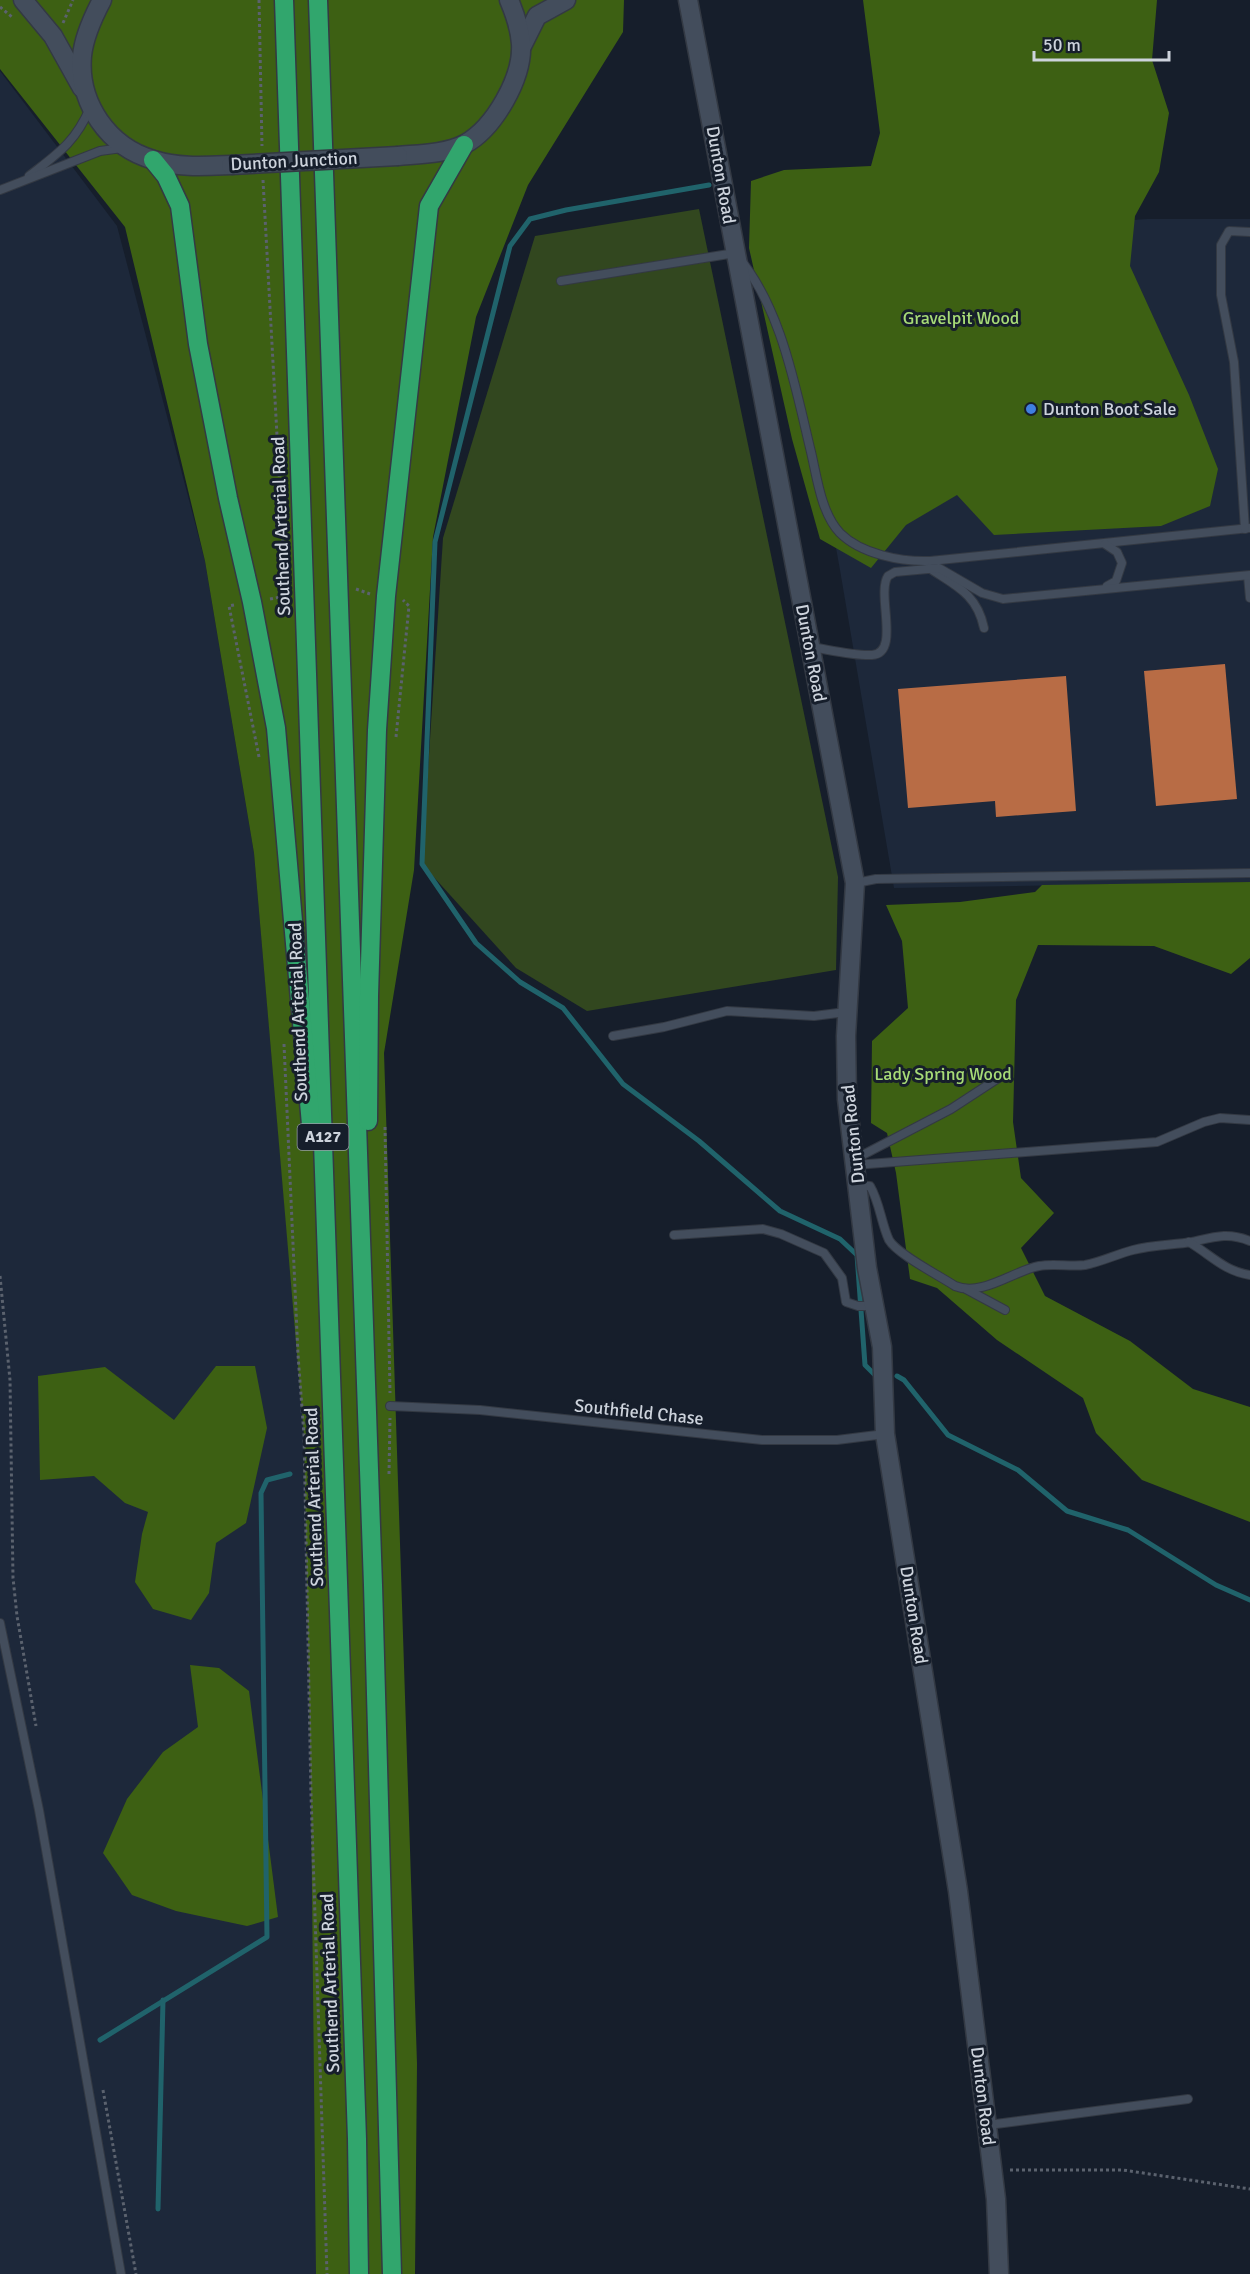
<svg xmlns="http://www.w3.org/2000/svg" width="1250" height="2274" font-family="Signika,sans-serif">
<rect width="100%" height="100%" fill="#161e2b"/>
<g fill="#1d283a">
<polygon points="0,71 117,226 205,561 254,853 304,1426 320,2274 0,2274"/>
<polygon points="1147,219 1250,219 1250,882 894,888 840,570 782,247"/>
</g>
<polygon fill="#32471f" points="699,209 838,877 836,970 587,1011 516,968 422,864 443,538 535,236"/>
<g fill="#3d6013">
<polygon points="0,0 624,0 623,32 528,185 476,317 433,537 414,870 384,1053 417,2064 415,2274 316,2274 311,1795 304,1435 254,853 205,561 125,227 0,69"/>
<polygon points="863,0 1157,0 1152,60 1169,113 1159,172 1135,216 1130,266 1189,395 1218,469 1210,506 1161,526 994,535 957,495 906,525 871,568 820,539 792,439 749,248 751,181 784,170 871,166 880,133"/>
<polygon points="1250,882 1250,958 1231,974 1154,946 1038,945 1016,1000 1013,1122 1021,1178 1054,1213 1021,1248 1045,1296 1130,1341 1193,1389 1250,1407 1250,1522 1142,1480 1096,1433 1083,1398 997,1340 937,1288 910,1279 896,1173 887,1133 871,1123 872,1041 908,1008 902,941 886,905 960,902 1035,892 1042,885"/>
<polygon points="216,1366 255,1366 267,1428 246,1523 216,1543 209,1593 191,1620 153,1609 135,1582 142,1534 148,1512 125,1503 94,1476 40,1480 38,1376 105,1367 174,1420"/>
<polygon points="190,1665 219,1668 249,1691 278,1917 247,1926 176,1911 132,1895 103,1853 127,1799 163,1752 198,1727"/>
</g>
<g fill="none" stroke-linecap="round" stroke-linejoin="round">
<g stroke="#20636b" stroke-width="5">
<polyline points="709,185 566,210 530,219 510,246 435,542 422,864 476,943 520,982 563,1008 623,1084 699,1141 780,1211 840,1239 857,1255 865,1365 877,1377"/>
<polyline points="897,1376 904,1380 948,1435 1018,1470 1067,1511 1128,1530 1216,1585 1250,1600"/>
<polyline points="100,2040 267,1937 261,1493 267,1480 290,1474"/>
<polyline points="158,2209 163,2000"/>
</g>
</g>
<g fill="#b86c45">
<polygon points="1225,664 1237,799 1156,806 1144,671"/>
<polygon points="1066,676 1076,811 996,817 995,801 908,808 898,689"/>
</g>
<g fill="none" stroke-linecap="round" stroke-linejoin="round">
<defs>
<g id="lane">
<path d="M29 176C57 154 75 143 90 108"/>
<polyline points="0,190 100,151 122,148"/>
<path d="M561 281 735 253C781 305 795 386 811 452 817 477 821 513 840 533 861 554 901 562 930 561L1250 528"/>
<polyline points="1245,529 1234,362 1221,295 1221,245 1229,231 1250,232"/>
<polyline points="1105,544 1117,552 1122,563 1116,581 1107,586"/>
<path d="M929 568C956 586 977 594 984 628"/>
<polyline points="1248,576 1250,598"/>
<path d="M811 647C830 650 854 656 872 655 901 653 876 594 888 576L895 572 939 568 982 593 1003 599 1250 575"/>
<polyline points="856,883 876,879 1250,873"/>
<polyline points="613,1036 664,1027 727,1011 814,1016 846,1012"/>
<polyline points="855,1159 951,1109 1000,1077"/>
<polyline points="855,1165 1157,1142 1204,1122 1220,1118 1250,1120"/>
<path d="M858 1186H870C880 1203 881 1223 889 1240 897 1254 940 1276 955 1286 982 1297 1013 1271 1039 1266 1054 1263 1070 1267 1085 1265 1101 1262 1117 1254 1133 1250 1152 1245 1172 1245 1192 1242 1214 1237 1228 1232 1250 1241"/>
<polyline points="674,1235 763,1229 781,1234 824,1253 842,1278 846,1302 858,1306 873,1306"/>
<path d="M1189 1242C1211 1255 1224 1271 1250 1275"/>
<polyline points="966,1289 1005,1310"/>
<polyline points="390,1406 480,1410 762,1440 837,1440 885,1434"/>
<polyline points="0,1623 39,1810 121,2274"/>
<polyline points="988,2125 1188,2099"/>
</g>
<g id="secondary">
<polyline points="23,0 53,36 82,88"/>
<path d="M102 0C93 17 84 36 82 56 78 103 108 147 154 160 179 168 205 166 231 165"/>
<polyline points="688,0 855,883 846,1036 847,1099 867,1268 882,1347 885,1434 958,1891 996,2199 999,2274"/>
<polyline points="522,46 537,16 566,0"/>
<path d="M398 156C420 154 445 154 465 144 494 128 523 78 521 44 520 29 515 14 509 0"/>
</g>
<g id="highway">
<polyline points="284,0 357,2139 359,2274"/>
<polyline points="318,0 373,1585 392,2274"/>
<polyline points="153,160 166,176 180,206 198,344 228,498 252,602 276,728 312,1136"/>
<polyline points="368,1121 369,996 377,730 386,596 429,206 464,145"/>
</g>
</defs>
<use href="#lane" stroke="#333943" stroke-width="10"/>
<use href="#secondary" stroke="#333943" stroke-width="21"/>
<use href="#highway" stroke="#333943" stroke-width="21"/>
<g stroke="#5b626e" stroke-width="3" stroke-dasharray="3 3" stroke-linecap="butt">
<polyline points="259,0 262,146"/>
<polyline points="0,7 12,17"/>
<polyline points="63,23 73,0"/>
<polyline points="263,180 283,545"/>
<polyline points="356,589 370,594"/>
<polyline points="270,599 286,596"/>
<polyline points="234,605 229,606 259,757"/>
<polyline points="396,737 409,606 403,600"/>
<polyline points="284,1044 298,1355 304,1435 311,1795 327,2274"/>
<polyline points="385,1127 390,1393"/>
<polyline points="0,1276 10,1380 13,1578 17,1616 36,1726"/>
<polyline points="389,1474 390,1418"/>
<polyline points="103,2090 136,2274"/>
<polyline points="1010,2170 1123,2170 1250,2189"/>
</g>
<use href="#lane" stroke="#434d5c" stroke-width="8"/>
<use href="#secondary" stroke="#434d5c" stroke-width="18"/>
<use href="#highway" stroke="#31a66d" stroke-width="18"/>
<defs>
<polyline id="secondary-bridge" points="231,165 398,156"/>
</defs>
<use href="#secondary-bridge" stroke="#333943" stroke-width="21" stroke-linecap="butt"/>
<use href="#secondary-bridge" stroke="#434d5c" stroke-width="18"/>
</g>
<circle fill="#3f7fe0" stroke="#161e2b" stroke-width="2" cx="1031" cy="409" r="6"/>
<g text-anchor="middle" dominant-baseline="central" stroke-width="6" stroke-linejoin="round" paint-order="stroke">
<rect fill="#161e2b" stroke="#969da7" stroke-width="1.5" x="297.5" y="1124" width="51" height="26" rx="4.5"/>
<g font-size="16" font-weight="bold" fill="#cdd3dc">
<text x="323" y="1137">A127</text>
</g>
<g font-size="18" fill="#cdd3dc" stroke="#161e2b">
<text transform="translate(294 161) rotate(-3)">Dunton Junction</text>
<text transform="translate(721 175) rotate(80)">Dunton Road</text>
<text transform="translate(281 526) rotate(-92)">Southend Arterial Road</text>
<text transform="translate(811 653) rotate(79)">Dunton Road</text>
<text transform="translate(298 1012) rotate(-92)">Southend Arterial Road</text>
<text transform="translate(853 1134) rotate(-96)">Dunton Road</text>
<text transform="translate(639 1412) rotate(6)">Southfield Chase</text>
<text transform="translate(314 1497) rotate(-92)">Southend Arterial Road</text>
<text transform="translate(914 1615) rotate(81)">Dunton Road</text>
<text transform="translate(330 1983) rotate(-92)">Southend Arterial Road</text>
<text transform="translate(983 2096) rotate(83)">Dunton Road</text>
</g>
<g font-size="18" fill="#a7db77" stroke="#161e2b">
<text x="961" y="318">Gravelpit Wood</text>
<text x="943" y="1074">Lady Spring Wood</text>
</g>
<g font-size="18" fill="#cdd3dc" stroke="#161e2b" text-anchor="start">
<text x="1043" y="409">Dunton Boot Sale</text>
</g>
</g>
<path d="M1034 51v9h135v-9" fill="none" stroke="#cdd3dc" stroke-width="3"/>
<text x="1043" y="51" font-size="18" fill="#cdd3dc" stroke="#161e2b" stroke-width="4.5" paint-order="stroke">50 m</text>
</svg>
